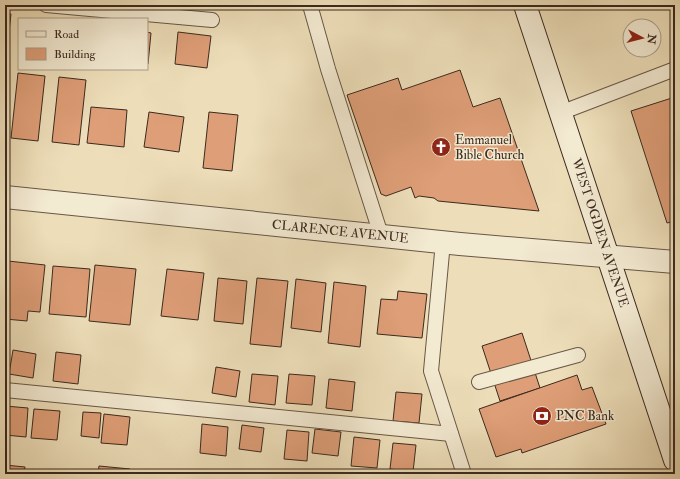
<svg xmlns="http://www.w3.org/2000/svg" width="680" height="479" font-family="'IM FELL Double Pica',serif">
<rect width="100%" height="100%" fill="#eddeb9"/>
<filter id="stains"><feTurbulence type="fractalNoise" baseFrequency=".005" numOctaves="4"/><feColorMatrix values="0 0 0 0 .2 0 0 0 0 .09 0 0 0 0 .02 0 0 0 .5 -.17"/></filter>
<radialGradient id="worn" r=".72"><stop offset=".6" stop-color="#630" stop-opacity="0"/><stop offset="1" stop-color="#630" stop-opacity=".3"/></radialGradient>
<g fill="#de9e77" stroke="#3b2a1f">
<polygon points="5,14 11,14 8,40 5,39"/>
<polygon points="147,32 151,33 148,64 147,64"/>
<polygon points="178,32 211,36 207,68 175,64"/>
<polygon points="460,70 473,107 500,98 539,211 438,201 434,198 419,196 415,198 411,187 386,196 381,194 347,95 398,78 402,90"/>
<polygon points="18,73 45,76 38,141 11,138"/>
<polygon points="59,77 86,80 79,145 52,142"/>
<polygon points="675,97 675,221 667,223 631,111"/>
<polygon points="91,107 127,110 124,147 87,143"/>
<polygon points="149,112 184,117 179,152 144,147"/>
<polygon points="209,112 238,115 232,171 203,168"/>
<polygon points="8,261 45,265 40,312 28,311 27,321 5,319 5,285"/>
<polygon points="95,265 136,269 130,325 89,321"/>
<polygon points="53,266 90,269 86,317 49,314"/>
<polygon points="167,269 204,273 198,320 161,316"/>
<polygon points="218,278 247,281 243,324 214,321"/>
<polygon points="257,278 288,281 281,347 250,344"/>
<polygon points="296,279 326,283 321,332 291,328"/>
<polygon points="334,282 366,286 360,347 328,343"/>
<polygon points="398,291 427,294 422,338 377,334 381,299 397,300"/>
<polygon points="522,333 540,388 500,401 482,346"/>
<polygon points="13,350 36,354 33,378 9,374"/>
<polygon points="56,352 81,355 78,384 53,381"/>
<polygon points="216,367 240,371 236,397 212,393"/>
<polygon points="252,374 278,376 275,405 249,402"/>
<polygon points="289,374 315,376 312,405 286,403"/>
<polygon points="577,375 582,390 592,387 606,424 522,453 521,449 496,457 479,409"/>
<polygon points="329,379 355,382 352,411 326,408"/>
<polygon points="396,392 422,394 419,423 393,421"/>
<polygon points="5,406 28,408 26,437 5,435"/>
<polygon points="34,409 60,411 57,440 31,438"/>
<polygon points="83,412 101,413 99,438 81,436"/>
<polygon points="104,414 130,417 127,445 101,443"/>
<polygon points="202,424 228,427 226,456 200,453"/>
<polygon points="242,425 264,428 261,452 239,449"/>
<polygon points="315,429 341,432 338,456 312,453"/>
<polygon points="287,430 309,432 307,461 284,459"/>
<polygon points="354,437 380,440 377,468 351,466"/>
<polygon points="393,443 416,445 413,472 390,469"/>
<polygon points="5,465 25,467 24,474 5,474"/>
<polygon points="99,466 130,469 129,474 98,474"/>
<polygon points="159,472 178,474 159,474"/>
</g>
<g fill="none" stroke-linecap="round" stroke-linejoin="round">
<defs>
<g id="lane">
<polyline points="46,5 212,20"/>
<polyline points="310,5 328,69 381,235"/>
<polyline points="560,113 675,69"/>
<polyline points="443,242 431,371 464,474"/>
<polyline points="479,382 578,355"/>
<polyline points="5,390 451,434"/>
</g>
<g id="street">
<path id="s1" d="M5 197 460 244 675 262"/>
</g>
<g id="secondary">
<path id="s2" d="M525 5 675 460"/>
</g>
</defs>
<use href="#lane" stroke="#685746" stroke-width="16"/>
<use href="#street" stroke="#685746" stroke-width="24"/>
<use href="#secondary" stroke="#3b2a1f" stroke-width="24"/>
<use href="#lane" stroke="#f3ead2" stroke-width="14"/>
<use href="#street" stroke="#f3ead2" stroke-width="22"/>
<use href="#secondary" stroke="#f3ead2" stroke-width="22"/>
</g>
<defs>
<symbol id="church-disc" viewBox="-11 -11 22 22"><circle r="9.5" fill="#8f2418" stroke="#f3ead2"/><path d="M-1.2-6h2.4v3.5h3.3v2.4h-3.3V6h-2.4V-.1h-3.3v-2.4h3.3Z" fill="#fff"/></symbol>
<symbol id="bank-disc" viewBox="-11 -11 22 22"><circle r="9.5" fill="#8f2418" stroke="#f3ead2"/><path d="M-6-4H6V4H-6ZM0-2.3a2.3 2.3 0 1 0 0 4.6a2.3 2.3 0 1 0 0-4.6Z" fill="#fff"/></symbol>
</defs>
<g fill-rule="evenodd">
<use href="#church-disc" x="430" y="136" width="22" height="22"/>
<use href="#bank-disc" x="531" y="405" width="22" height="22"/>
</g>
<g text-anchor="middle" dominant-baseline="central" stroke-width="3" stroke-linejoin="round" paint-order="stroke">
<g font-size="13" fill="#3b2a1f" stroke="#f3ead2" text-anchor="start">
<text x="455" y="140">Emmanuel<tspan x="455" dy="15">Bible Church</tspan></text>
<text x="556" y="416">PNC Bank</text>
</g>
<g font-size="13" fill="#3b2a1f" stroke="#f3ead2">
<text stroke="none"><textPath href="#s1" startOffset="337">CLARENCE AVENUE</textPath></text>
<text stroke="none"><textPath href="#s2" startOffset="240">WEST OGDEN AVENUE</textPath></text>
</g>
</g>
<rect width="680" height="479" fill="none" stroke="#eddeb9" stroke-width="20"/>
<rect x="6" y="6" width="668" height="467" fill="none" stroke="#3b2a1f" stroke-width="2"/>
<rect x="10" y="10" width="660" height="459" fill="none" stroke="#3b2a1f"/>
<rect x="18" y="18" width="130" height="52" fill="#f3ead2" stroke="#a99d8a"/>
<rect x="26" y="31" width="20" height="6" fill="#f3ead2" stroke="#a99d8a"/>
<text x="54" y="38" font-size="12" fill="#3b2a1f">Road</text>
<rect x="26" y="48" width="20" height="12" fill="#de9e77" stroke="#a99d8a"/>
<text x="54" y="58" font-size="12" fill="#3b2a1f">Building</text>
<g transform="translate(642 38) rotate(97)"><circle r="19" fill="#f3ead2" stroke="#a99d8a"/>
<path d="M0-3L7 15L0 10L-7 15Z" fill="#8f2418"/>
<text y="-6" font-size="11" font-weight="bold" text-anchor="middle" fill="#3b2a1f">N</text>
</g>
<rect width="100%" height="100%" filter="url(#stains)"/>
<rect width="100%" height="100%" fill="url(#worn)"/>
</svg>
